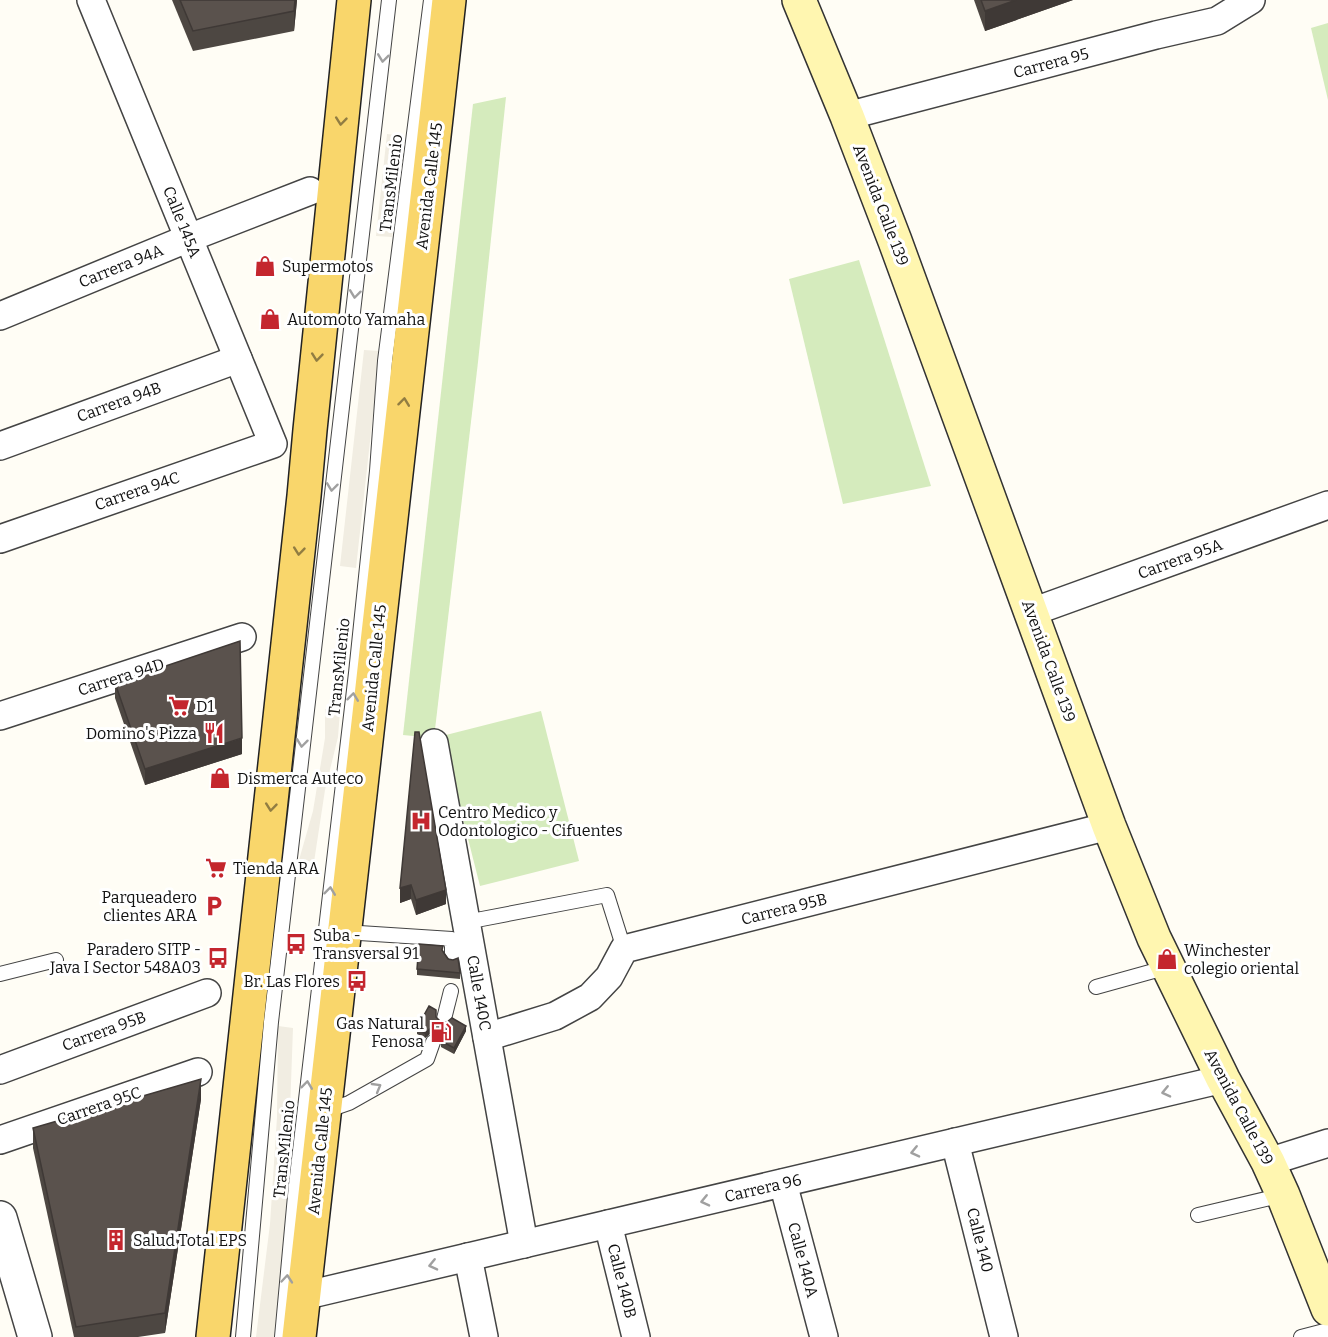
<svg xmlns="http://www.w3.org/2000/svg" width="1328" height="1337" font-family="Bitter,serif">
<rect width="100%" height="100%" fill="#fffdf5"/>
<g fill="#d5ebbd">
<polygon points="1328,23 1328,100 1311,28"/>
<polygon points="506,97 478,362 434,738 403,735 473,104"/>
<polygon points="859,260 931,486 843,504 789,279"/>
<polygon points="541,711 579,861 480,886 442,736"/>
</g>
<g fill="#f1ede2">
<polygon points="387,134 404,136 392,237 376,236"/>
<polygon points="364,350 380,351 356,568 340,566"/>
<polygon points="325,709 340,711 338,737 325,790 314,862 299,860 313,811 325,738"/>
<polygon points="278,1026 293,1028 287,1194 276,1337 256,1337 270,1224 277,1117"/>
</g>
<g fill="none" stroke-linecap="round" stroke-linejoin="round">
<defs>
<g id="service">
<polyline points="466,922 607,895 624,949"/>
<polyline points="344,932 452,939 452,956"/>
<polyline points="0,974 56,960"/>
<polyline points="1096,987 1168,967"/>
<polyline points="444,1019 451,991"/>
<polyline points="326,1111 349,1103 427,1059 433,1042"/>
<polyline points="1198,1215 1283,1195"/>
<polyline points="243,1337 271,1022 389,0"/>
<polyline points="282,1337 296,1185 356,673 377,471 385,361 431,0"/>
<polyline points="1301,1337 1328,1330"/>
</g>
<g id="minor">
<polyline points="847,116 1156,35 1217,21 1251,0"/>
<polyline points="0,316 189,238 310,191"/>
<polyline points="0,446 238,359"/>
<polyline points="0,539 273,444 91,0"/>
<polyline points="1032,612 1328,505"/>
<polyline points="0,716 242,637"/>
<polyline points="434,743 524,1244"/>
<polyline points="487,1037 555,1016 590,997 609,977 624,949 1109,826"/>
<polyline points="0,1070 207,993"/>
<polyline points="0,1140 198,1072"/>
<polyline points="955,1142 1004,1337"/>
<polyline points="1268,1162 1328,1143"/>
<polyline points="783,1183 824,1337"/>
<polyline points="608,1224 636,1337"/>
<polyline points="468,1257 484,1337"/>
<polyline points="303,1296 1223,1079"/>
</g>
<polyline id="tertiary" points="0,1218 35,1337"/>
<polyline id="secondary" points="799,0 847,116 895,241 1109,826 1154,938 1223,1079 1268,1162 1283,1195 1328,1309"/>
<g id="primary">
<polyline points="213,1337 304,496 310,430 354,0"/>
<polyline points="299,1337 437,109 449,0"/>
</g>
</defs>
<use href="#service" stroke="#444" stroke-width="16"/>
<use href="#minor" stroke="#444" stroke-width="30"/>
<use href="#tertiary" stroke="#444" stroke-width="36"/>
<use href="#secondary" stroke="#333" stroke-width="36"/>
<use href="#primary" stroke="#222" stroke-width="36"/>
<use href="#service" stroke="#fff" stroke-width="14"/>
<use href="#minor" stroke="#fff" stroke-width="27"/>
<use href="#tertiary" stroke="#fff" stroke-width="33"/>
<use href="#secondary" stroke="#fff6b0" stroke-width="33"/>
<use href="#primary" stroke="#f9d66b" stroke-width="33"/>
</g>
<g fill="#4d4742">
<polygon points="172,0 297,0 294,31 193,51"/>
<polygon points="974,0 1073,0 985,31"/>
<polygon points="115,683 242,754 145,785 115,698"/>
<polygon points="415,732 446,904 416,915 411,899 400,903"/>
<polygon points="443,951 460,973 460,979 417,975 417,969"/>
<polygon points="436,1017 441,1022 466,1031 454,1054 441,1047 441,1039 437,1034 431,1033 425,1038 417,1034 417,1028"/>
<polygon points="201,1099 165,1333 138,1337 74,1337 33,1148 33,1128"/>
</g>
<g fill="#3f3936">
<polygon points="295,0 297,0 294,31 294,11"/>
<polygon points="1016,0 1073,0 985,31 985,11"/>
<polygon points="242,738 242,754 145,785 145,769"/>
<polygon points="411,885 411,899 400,903 400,888"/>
<polygon points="446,890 446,904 416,915 416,900"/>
<polygon points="466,1026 466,1031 454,1054 454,1048"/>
<polygon points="431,1028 431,1033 425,1038 425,1033"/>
<polygon points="201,1079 201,1099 165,1333 165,1313"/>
</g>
<g fill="#5a524d" stroke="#3f3936" stroke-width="1.5">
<polygon points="180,0 295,0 294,11 193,31"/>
<polygon points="981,0 1016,0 985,11"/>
<polygon points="240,641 242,738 145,769 115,683"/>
<polygon points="415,732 419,732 446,890 416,900 411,885 400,888"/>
<polygon points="419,944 443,946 442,950 448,959 453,960 458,958 460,973 417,969"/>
<polygon points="429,1006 436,1010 436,1017 441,1022 447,1022 452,1018 466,1026 454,1048 441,1041 442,1035 437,1029 431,1028 425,1033 417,1028"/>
<polygon points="201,1079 165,1313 76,1327 33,1128"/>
</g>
<defs><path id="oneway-chevron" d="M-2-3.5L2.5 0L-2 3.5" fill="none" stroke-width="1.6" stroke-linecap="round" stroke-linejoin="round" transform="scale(1.5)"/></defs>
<g stroke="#a0a0a0">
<use href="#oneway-chevron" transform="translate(383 58) rotate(97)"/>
<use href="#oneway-chevron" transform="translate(355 294) rotate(97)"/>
<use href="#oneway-chevron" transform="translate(332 487) rotate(97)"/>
<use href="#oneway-chevron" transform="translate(353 697) rotate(-83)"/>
<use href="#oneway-chevron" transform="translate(302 743) rotate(97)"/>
<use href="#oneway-chevron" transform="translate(330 891) rotate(-83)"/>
<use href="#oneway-chevron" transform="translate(307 1085) rotate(-83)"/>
<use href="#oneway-chevron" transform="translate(377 1087) rotate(-30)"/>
<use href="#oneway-chevron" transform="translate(1166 1092) rotate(167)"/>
<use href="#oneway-chevron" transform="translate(915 1152) rotate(167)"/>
<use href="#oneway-chevron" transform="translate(705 1201) rotate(167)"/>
<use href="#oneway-chevron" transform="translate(433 1265) rotate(167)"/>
<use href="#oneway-chevron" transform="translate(287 1279) rotate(-85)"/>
</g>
<g stroke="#917d42">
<use href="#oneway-chevron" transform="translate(341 121) rotate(96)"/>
<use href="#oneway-chevron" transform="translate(317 357) rotate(96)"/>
<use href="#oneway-chevron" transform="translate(404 402) rotate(-83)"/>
<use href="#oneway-chevron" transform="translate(299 551) rotate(96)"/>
<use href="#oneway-chevron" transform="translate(271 807) rotate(96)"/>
</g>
<defs>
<symbol id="shop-bare" viewBox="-9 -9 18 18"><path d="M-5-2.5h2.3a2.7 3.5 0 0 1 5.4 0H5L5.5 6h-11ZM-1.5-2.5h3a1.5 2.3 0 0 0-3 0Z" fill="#c4262e" stroke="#fff" stroke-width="2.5" paint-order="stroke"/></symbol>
<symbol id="supermarket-bare" viewBox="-9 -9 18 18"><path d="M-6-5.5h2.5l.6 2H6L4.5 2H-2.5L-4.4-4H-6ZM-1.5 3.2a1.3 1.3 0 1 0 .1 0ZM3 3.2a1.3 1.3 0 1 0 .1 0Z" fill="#c4262e" stroke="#fff" stroke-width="2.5" paint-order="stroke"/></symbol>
<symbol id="restaurant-bare" viewBox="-9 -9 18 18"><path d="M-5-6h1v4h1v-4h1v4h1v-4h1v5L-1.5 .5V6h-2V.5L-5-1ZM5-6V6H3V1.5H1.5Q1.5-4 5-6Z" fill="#c4262e" stroke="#fff" stroke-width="2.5" paint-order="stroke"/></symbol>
<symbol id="hospital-bare" viewBox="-9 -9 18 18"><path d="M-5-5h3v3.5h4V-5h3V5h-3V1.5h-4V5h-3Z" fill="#c4262e" stroke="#fff" stroke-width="2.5" paint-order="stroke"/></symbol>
<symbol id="parking-bare" viewBox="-9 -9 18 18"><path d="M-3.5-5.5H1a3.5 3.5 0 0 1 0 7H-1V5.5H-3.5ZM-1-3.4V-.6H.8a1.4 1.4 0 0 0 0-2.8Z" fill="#c4262e" stroke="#fff" stroke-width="2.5" paint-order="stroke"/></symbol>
<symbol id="bus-bare" viewBox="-9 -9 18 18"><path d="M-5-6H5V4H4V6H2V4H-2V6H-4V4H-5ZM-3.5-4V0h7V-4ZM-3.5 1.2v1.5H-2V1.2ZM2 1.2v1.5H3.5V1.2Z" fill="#c4262e" stroke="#fff" stroke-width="2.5" paint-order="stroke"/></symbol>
<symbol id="fuel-bare" viewBox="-9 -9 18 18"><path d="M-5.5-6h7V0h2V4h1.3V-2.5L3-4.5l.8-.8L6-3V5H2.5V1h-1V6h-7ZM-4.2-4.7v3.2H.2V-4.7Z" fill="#c4262e" stroke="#fff" stroke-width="2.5" paint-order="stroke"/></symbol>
<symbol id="building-bare" viewBox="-9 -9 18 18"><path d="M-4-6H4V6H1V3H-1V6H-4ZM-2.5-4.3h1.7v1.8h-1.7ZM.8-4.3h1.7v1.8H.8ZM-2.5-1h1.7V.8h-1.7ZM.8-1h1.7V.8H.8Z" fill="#c4262e" stroke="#fff" stroke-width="2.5" paint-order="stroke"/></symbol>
</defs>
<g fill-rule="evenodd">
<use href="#shop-bare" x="250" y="251" width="30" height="30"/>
<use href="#shop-bare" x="255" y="304" width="30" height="30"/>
<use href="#supermarket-bare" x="164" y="691" width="30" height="30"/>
<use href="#restaurant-bare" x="199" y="718" width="30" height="30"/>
<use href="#shop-bare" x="205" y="763" width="30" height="30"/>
<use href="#hospital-bare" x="406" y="806" width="30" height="30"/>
<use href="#supermarket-bare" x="201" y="853" width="30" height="30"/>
<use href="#parking-bare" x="199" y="891" width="30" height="30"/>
<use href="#bus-bare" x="281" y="929" width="30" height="30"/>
<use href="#bus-bare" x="203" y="943" width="30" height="30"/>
<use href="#shop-bare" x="1152" y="944" width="30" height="30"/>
<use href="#bus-bare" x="342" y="966" width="30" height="30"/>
<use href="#fuel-bare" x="426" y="1017" width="30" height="30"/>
<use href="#building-bare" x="101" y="1225" width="30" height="30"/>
</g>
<g text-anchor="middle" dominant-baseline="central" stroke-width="6" stroke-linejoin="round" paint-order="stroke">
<g font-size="16" fill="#111" stroke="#fff">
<text transform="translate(1051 63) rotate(-15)">Carrera 95</text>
<text transform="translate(391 183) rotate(-83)">TransMilenio</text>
<text transform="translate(429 186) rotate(-83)">Avenida Calle 145</text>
<text transform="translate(881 205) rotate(69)">Avenida Calle 139</text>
<text transform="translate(182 222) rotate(68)">Calle 145A</text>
<text transform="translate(121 266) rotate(-22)">Carrera 94A</text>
<text transform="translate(119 402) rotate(-20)">Carrera 94B</text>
<text transform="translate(137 491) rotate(-19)">Carrera 94C</text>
<text transform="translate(1180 559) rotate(-20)">Carrera 95A</text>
<text transform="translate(1049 661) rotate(70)">Avenida Calle 139</text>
<text transform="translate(339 667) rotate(-84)">TransMilenio</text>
<text transform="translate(374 668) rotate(-84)">Avenida Calle 145</text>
<text transform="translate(121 677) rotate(-18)">Carrera 94D</text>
<text transform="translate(784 909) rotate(-14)">Carrera 95B</text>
<text transform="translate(479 993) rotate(80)">Calle 140C</text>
<text transform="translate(104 1031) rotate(-20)">Carrera 95B</text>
<text transform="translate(99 1106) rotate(-19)">Carrera 95C</text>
<text transform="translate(1239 1107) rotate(62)">Avenida Calle 139</text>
<text transform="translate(284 1149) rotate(-84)">TransMilenio</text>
<text transform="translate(320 1151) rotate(-84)">Avenida Calle 145</text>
<text transform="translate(763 1188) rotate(-13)">Carrera 96</text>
<text transform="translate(980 1240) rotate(76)">Calle 140</text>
<text transform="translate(803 1260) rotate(75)">Calle 140A</text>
<text transform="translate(622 1281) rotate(76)">Calle 140B</text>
</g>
<g font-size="16" fill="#111" stroke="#fff" text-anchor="start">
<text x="282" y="266">Supermotos</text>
<text x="287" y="319">Automoto Yamaha</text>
<text x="196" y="706">D1</text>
<text x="197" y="733" text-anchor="end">Domino's Pizza</text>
<text x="237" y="778">Dismerca Auteco</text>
<text x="438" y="812">Centro Medico y<tspan x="438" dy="18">Odontologico - Cifuentes</tspan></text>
<text x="233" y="868">Tienda ARA</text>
<text x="197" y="897" text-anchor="end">Parqueadero<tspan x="197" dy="18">clientes ARA</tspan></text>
<text x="313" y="935">Suba -<tspan x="313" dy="18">Transversal 91</tspan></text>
<text x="201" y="949" text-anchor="end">Paradero SITP -<tspan x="201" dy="18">Java I Sector 548A03</tspan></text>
<text x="1184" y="950">Winchester<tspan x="1184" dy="18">colegio oriental</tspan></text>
<text x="340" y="981" text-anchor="end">Br. Las Flores</text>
<text x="424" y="1023" text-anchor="end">Gas Natural<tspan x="424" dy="18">Fenosa</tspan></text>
<text x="133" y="1240">Salud Total EPS</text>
</g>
</g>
</svg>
